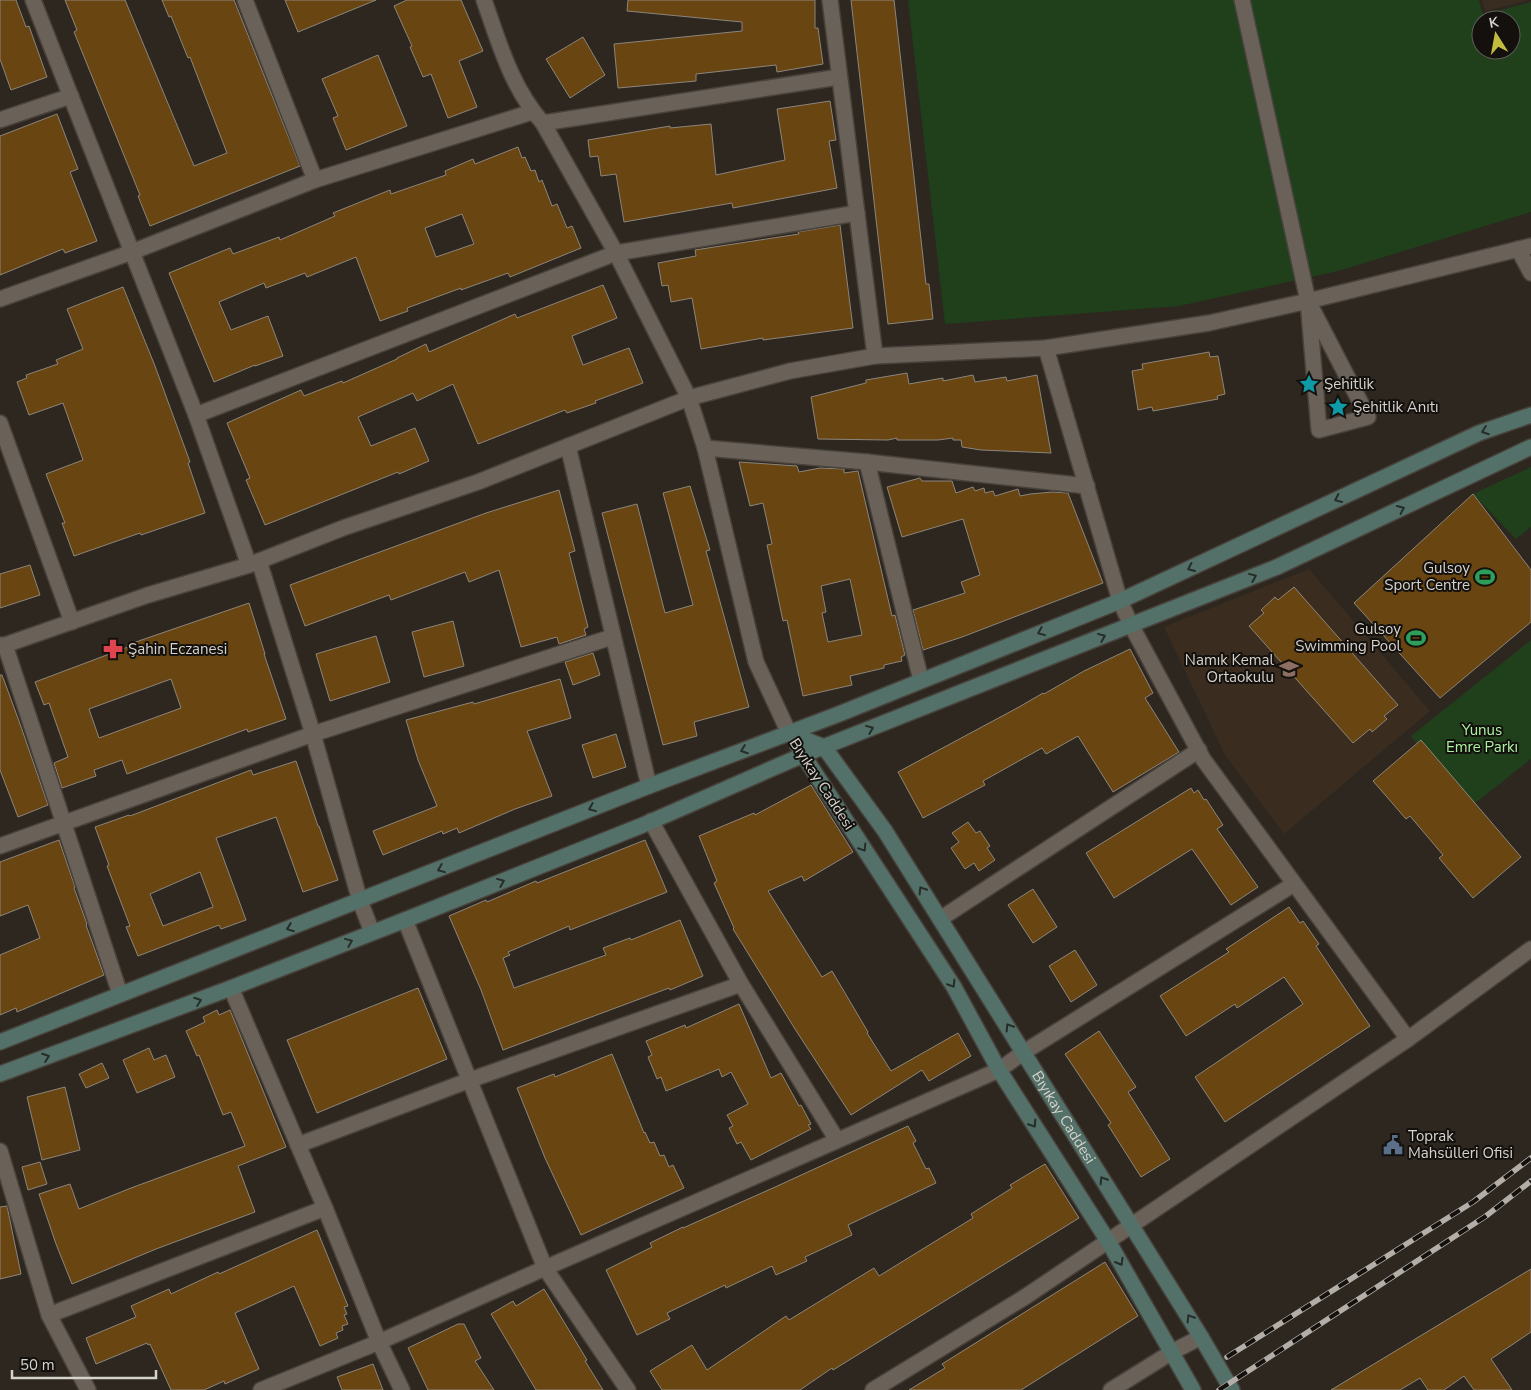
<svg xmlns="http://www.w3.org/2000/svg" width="1531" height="1390" font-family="'Nunito Sans',sans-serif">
<rect width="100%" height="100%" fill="#2d271f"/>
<polygon fill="#382d20" points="1482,0 1529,0 1485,11"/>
<polygon fill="#3a2d1f" points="1309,569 1430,711 1284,834 1225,755 1164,627"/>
<g fill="#1f401b" fill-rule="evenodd">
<path d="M908 0H1479L1483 15 1531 2V212L1338 271 1179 306 945 324ZM1481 20H1511V50H1481Z"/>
<polygon points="1531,467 1531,527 1516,539 1473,494"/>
<polygon points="1531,640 1531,759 1465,811 1411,736"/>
</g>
<g fill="#684511" stroke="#8d857c" fill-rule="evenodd">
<polygon points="0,0 16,0 26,27 29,26 47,77 11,90 0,59"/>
<polygon points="65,0 125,0 194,166 227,153 190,57 188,58 171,16 169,17 162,0 234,0 300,166 150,226 138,196 140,195 74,32 77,30"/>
<polygon points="285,0 376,0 298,32"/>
<polygon points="407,0 461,0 483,51 459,61 477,107 448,118 431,74 423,77 410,47 412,46 394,6"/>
<polygon points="628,0 815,0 815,28 818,28 823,64 777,72 776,65 696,74 696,81 618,88 614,44 742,31 742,22 627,11"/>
<polygon points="851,0 894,0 926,284 929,284 933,319 888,324"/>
<polygon points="583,37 605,75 570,98 546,59"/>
<polygon points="378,55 407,126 346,150 333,118 338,116 322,79"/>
<polygon points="830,101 836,140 829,141 837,188 733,208 732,203 624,222 616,174 601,176 598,156 590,157 588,140 670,126 670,128 711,124 716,175 785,160 777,109"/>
<polygon points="57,114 78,169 70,172 97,241 65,253 63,249 0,275 0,136"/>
<path d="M518 147 522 158 525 157 531 171 535 170 539 182 542 180 552 206 557 204 567 228 572 226 581 248 510 277 508 273 461 290V288L407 308 408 311 380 321 356 257 307 277 305 273 266 288 264 283 219 302 231 330 268 316 283 356 255 366V365L214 382 169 273 230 248 233 254 279 237 280 240 335 216 333 213 390 190 391 194 446 175 445 171 473 159 475 164ZM462 214 474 244 436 257 425 228Z"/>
<polygon points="840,225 853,328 763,340 763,338 701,349 692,298 671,302 668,285 662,286 658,263 696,256 695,250 799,234 798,232"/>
<polygon points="603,285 617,318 572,336 583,365 629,348 643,383 595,401 596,403 567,413 565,410 478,444 453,384 417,401 413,393 358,417 371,446 415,428 429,461 399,474 398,472 265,525 246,480 250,478 227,423 301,390 304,396 342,381 343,383 397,359 397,358 426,344 429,352 515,314 517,318"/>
<polygon points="123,287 155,366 190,462 188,463 205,513 141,535 140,533 74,556 62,523 65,523 46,474 83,460 63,403 29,415 17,382 27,378 26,375 58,364 56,360 83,349 67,309"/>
<polygon points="1209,352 1210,357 1218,356 1225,394 1217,396 1218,399 1153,411 1152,407 1138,410 1132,371 1143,369 1142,364"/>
<polygon points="907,373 909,384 943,378 943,381 973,375 975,382 1006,377 1007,381 1037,375 1051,453 981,450 962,447 961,440 953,440 953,438 938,440 897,440 897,438 888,440 818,439 811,397 866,383 866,380"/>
<path d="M739 462 797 466 799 472 820 468 844 469V473L858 471 892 616 895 615 905 655 901 657 902 661 884 665V668L850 676 852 685 803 696 787 620 783 621 767 545 772 544 763 503 750 506ZM850 579 862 635 828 642 822 613 826 612 821 586Z"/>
<polygon points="920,478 922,481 952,481 956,493 973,487 975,491 984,488 985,493 993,491 995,496 1018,489 1020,496 1030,494 1053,492 1068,493 1103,583 962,637 923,650 913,610 965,593 961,582 980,575 963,519 902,537 887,487"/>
<polygon points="690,486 710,550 706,551 749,707 694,722 697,736 663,745 602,513 637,504 665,613 693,605 663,493"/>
<polygon points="559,490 575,551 569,553 588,627 584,629 586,635 559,644 557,637 521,647 499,570 469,582 465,572 391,600 389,595 305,626 290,585 486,513"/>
<polygon points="1473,494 1531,570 1531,622 1440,698 1354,603"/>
<polygon points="30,565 40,595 0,608 0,574"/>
<polygon points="1294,587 1398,705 1384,716 1387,719 1372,732 1370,729 1353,743 1249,626 1264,613 1261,610 1275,597 1278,600"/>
<path d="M249 603 265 654H264L286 719 248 732 247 729 127 774 122 760 94 770 96 776 62 788 54 763 68 757 49 703 44 705 35 682 128 647 127 645ZM171 679 181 708 99 738 89 709Z"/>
<polygon points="453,621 464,666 424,677 412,632"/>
<polygon points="376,636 390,682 330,701 316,654"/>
<polygon points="1130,649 1153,693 1145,698 1179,752 1113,792 1078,736 1046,754 1042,748 983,781 985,785 923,818 898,772 1019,707 1043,693 1044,694 1084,671"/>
<polygon points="593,653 600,675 573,685 565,662"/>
<polygon points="0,675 2,675 19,721 48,805 18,817 0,770"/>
<polygon points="560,679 571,718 527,731 552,796 515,809 459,833 457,828 443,834 442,831 383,855 373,831 437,806 418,760 406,720 473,702 474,704"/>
<polygon points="616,734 626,767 593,778 582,745"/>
<polygon points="1421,740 1521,857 1473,898 1439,858 1443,855 1410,816 1406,819 1373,781"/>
<path d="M296 761 318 826H319L338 880 303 892 276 817 216 838 246 920 221 929 219 925 138 956 126 927 130 926 107 866 109 865 95 827 129 815 130 816 251 770 253 775ZM200 872 213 907 163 926 150 894Z"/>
<polygon points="811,785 853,852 804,881 802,876 768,891 822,977 832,971 868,1032 867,1033 891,1071 958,1033 971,1056 929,1081 922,1070 851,1115 795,1029 733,929 734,928 714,883 717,881 699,836 754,813 755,815"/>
<polygon points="1191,788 1194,793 1198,790 1204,800 1206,799 1223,825 1217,829 1258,887 1231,905 1192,849 1114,898 1086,853"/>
<polygon points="968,822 976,833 980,831 990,846 987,848 995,860 979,871 974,863 965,869 951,848 959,842 952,833"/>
<polygon points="59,840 75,887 74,888 87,924 86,925 104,975 17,1012 16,1008 0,1015 0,955 40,938 28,905 0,916 0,862"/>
<polygon points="645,840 667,892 570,930 569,926 508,952 510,955 503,958 514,988 606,955 603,948 630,938 631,940 680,920 703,976 670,990 669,988 503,1050 481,990 449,916 486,900 487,902 536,881 537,883"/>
<polygon points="1033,889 1057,927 1033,943 1008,905"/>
<polygon points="1289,907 1300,923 1303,921 1319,944 1316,946 1370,1026 1225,1122 1195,1077 1303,1004 1284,977 1237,1008 1235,1004 1186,1036 1160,996 1229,952 1226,949"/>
<polygon points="1075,950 1097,985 1071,1002 1049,966"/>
<polygon points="418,988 447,1059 317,1113 287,1040"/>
<polygon points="739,1004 771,1078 781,1073 799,1106 801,1105 811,1124 808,1125 811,1129 751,1160 741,1142 737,1144 729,1128 733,1126 727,1115 748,1104 731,1072 722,1077 719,1069 666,1091 661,1077 657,1079 648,1057 652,1055 646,1041 685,1025 686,1028"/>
<polygon points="217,1010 219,1015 230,1010 286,1147 238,1166 255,1212 156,1249 72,1284 56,1244 39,1194 70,1184 79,1209 131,1188 245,1146 231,1112 223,1115 199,1055 197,1056 186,1031 205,1022 203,1017"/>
<polygon points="1099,1031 1136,1087 1128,1092 1170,1159 1141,1177 1108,1125 1111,1123 1065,1054"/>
<polygon points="149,1048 154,1060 166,1055 175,1077 137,1093 123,1060"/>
<polygon points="612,1054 644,1133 645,1132 650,1143 654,1142 660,1156 664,1155 669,1167 673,1165 684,1188 581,1235 545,1158 517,1088 554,1074 555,1077"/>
<polygon points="102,1063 109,1078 86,1088 79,1074"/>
<polygon points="65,1087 80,1150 42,1160 27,1097"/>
<polygon points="908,1126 916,1141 913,1143 926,1169 929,1168 936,1183 848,1225 852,1235 805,1257 807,1261 776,1275 772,1266 726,1288 725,1285 667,1313 670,1319 637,1335 606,1270 652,1247 650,1243 683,1227 683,1228 773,1188"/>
<polygon points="40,1162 47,1184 28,1190 22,1167"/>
<polygon points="1045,1164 1079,1218 833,1370 832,1368 800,1390 662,1390 650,1371 692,1345 707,1370 786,1316 789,1320 874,1268 879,1276 973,1218 971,1214 1012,1188 1010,1185"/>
<polygon points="7,1206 21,1274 0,1279 0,1207"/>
<polygon points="317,1230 348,1306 344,1307 347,1314 344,1315 348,1324 342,1326 343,1330 336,1333 338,1338 320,1346 294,1286 235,1313 259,1369 225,1384 224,1381 204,1390 171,1390 150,1344 148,1345 147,1343 96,1364 86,1338 136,1317 131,1306 169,1289 171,1294 218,1272 219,1274"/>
<polygon points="1105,1262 1138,1316 1021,1390 909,1390 945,1368 942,1364"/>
<polygon points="1531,1269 1531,1332 1491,1359 1512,1390 1474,1390 1464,1376 1444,1390 1428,1390 1420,1378 1400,1390 1331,1390"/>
<polygon points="544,1289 587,1360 585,1361 603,1390 536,1390 491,1314 513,1301 516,1306"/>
<polygon points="458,1324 464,1324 481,1358 475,1361 494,1390 428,1390 408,1348"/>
<polygon points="373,1364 383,1390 342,1390 337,1377"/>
</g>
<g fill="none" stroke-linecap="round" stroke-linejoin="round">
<defs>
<g id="street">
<polyline points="33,0 196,415 249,565"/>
<polyline points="245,0 315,180"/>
<path d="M484 0C499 43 512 89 543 123L616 253 689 398 705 448 756 662 789 733"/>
<polyline points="830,0 875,356"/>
<polyline points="1242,0 1308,301 1319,430 1368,417 1308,301"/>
<polyline points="0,120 71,96"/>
<polyline points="543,123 839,77"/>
<polyline points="1518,249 1531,273"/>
<polyline points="0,299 132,252 315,180 532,112"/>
<polyline points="1046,348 1120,601 1131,625 1203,759 1408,1039"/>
<polyline points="196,415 616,253 857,213"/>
<polyline points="0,423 72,622"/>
<polyline points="568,446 649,786"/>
<polyline points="705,448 867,462 1087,486"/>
<polyline points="867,462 921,680"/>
<polyline points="259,561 313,734 360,901 372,932"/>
<polyline points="0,645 5,645 148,595 249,565 343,528 478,482 689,398 790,371 875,356 1046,348 1209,323 1308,301 1531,246"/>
<polyline points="5,645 120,994"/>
<polyline points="651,821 741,984 837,1140"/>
<polyline points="0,846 313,734 612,637"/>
<polyline points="940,919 1199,750"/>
<polyline points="405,920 545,1268 628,1390"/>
<polyline points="231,988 325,1208 379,1342 402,1390"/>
<polyline points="298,1145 470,1080 741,984"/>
<polyline points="0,1151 49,1315 88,1390"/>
<polyline points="49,1315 325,1208"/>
<polyline points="261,1390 379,1342 545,1268 999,1070 1024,1052 1294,884"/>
<polyline points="873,1390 1025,1297 1408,1039 1531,949"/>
<polyline points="1111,1390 1172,1352 1201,1337"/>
</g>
<g id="secondary">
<path id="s1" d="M789 733 824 747 885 831 1201 1337 1232 1390"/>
<polyline points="798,747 954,987 999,1070 1108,1241 1193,1390"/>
<polyline points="0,1042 649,786 839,714 1120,601 1479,433 1531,415"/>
<polyline points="0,1074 231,988 405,920 643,825 803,755 1277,567 1531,447"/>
</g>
</defs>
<use href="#street" stroke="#48423c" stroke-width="18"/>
<use href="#secondary" stroke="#48423c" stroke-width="18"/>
<use href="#street" stroke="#6a6259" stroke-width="15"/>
<use href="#secondary" stroke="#537169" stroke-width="15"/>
<defs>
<g id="rail">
<polyline points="1227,1357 1473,1202 1531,1158"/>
<polyline points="1219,1390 1486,1216 1531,1181"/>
</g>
</defs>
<use href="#rail" stroke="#b3afa8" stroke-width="5.5"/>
<use href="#rail" stroke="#13100d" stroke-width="4" stroke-dasharray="11" stroke-linecap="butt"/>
</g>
<defs><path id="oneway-chevron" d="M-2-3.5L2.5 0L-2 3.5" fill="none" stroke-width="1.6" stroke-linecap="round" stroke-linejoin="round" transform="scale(1.25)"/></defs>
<g stroke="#262d29">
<use href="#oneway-chevron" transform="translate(1485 431) rotate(160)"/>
<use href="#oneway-chevron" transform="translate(1338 499) rotate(155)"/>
<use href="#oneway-chevron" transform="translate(1401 509) rotate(-25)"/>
<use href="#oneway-chevron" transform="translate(1191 568) rotate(155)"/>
<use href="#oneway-chevron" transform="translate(1253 577) rotate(-22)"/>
<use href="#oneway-chevron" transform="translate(1041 632) rotate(158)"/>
<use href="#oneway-chevron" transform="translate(1102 637) rotate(-22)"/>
<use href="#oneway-chevron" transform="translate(870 729) rotate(-22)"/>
<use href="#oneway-chevron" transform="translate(744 750) rotate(160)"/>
<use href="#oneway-chevron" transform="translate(592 808) rotate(158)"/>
<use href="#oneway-chevron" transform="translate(863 848) rotate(57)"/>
<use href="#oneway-chevron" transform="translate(441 869) rotate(158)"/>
<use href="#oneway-chevron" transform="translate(501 882) rotate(-22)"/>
<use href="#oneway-chevron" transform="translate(922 890) rotate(-122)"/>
<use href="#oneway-chevron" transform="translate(290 928) rotate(159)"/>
<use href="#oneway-chevron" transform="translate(349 942) rotate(-22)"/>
<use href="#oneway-chevron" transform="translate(952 984) rotate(58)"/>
<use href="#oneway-chevron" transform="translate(198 1001) rotate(-20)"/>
<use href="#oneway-chevron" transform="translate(1009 1027) rotate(-122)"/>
<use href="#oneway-chevron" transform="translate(46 1057) rotate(-20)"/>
<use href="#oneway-chevron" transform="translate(1033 1124) rotate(57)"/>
<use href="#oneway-chevron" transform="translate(1103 1180) rotate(-122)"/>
<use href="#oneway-chevron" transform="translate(1120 1262) rotate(60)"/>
<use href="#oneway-chevron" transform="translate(1190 1318) rotate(-122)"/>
</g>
<defs>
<symbol id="sight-bare" viewBox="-9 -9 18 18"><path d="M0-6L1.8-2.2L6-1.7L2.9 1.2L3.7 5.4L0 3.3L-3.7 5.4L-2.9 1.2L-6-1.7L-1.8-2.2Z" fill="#0f9aa8" stroke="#13100d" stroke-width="2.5" paint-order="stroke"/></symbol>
<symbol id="stadium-bare" viewBox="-9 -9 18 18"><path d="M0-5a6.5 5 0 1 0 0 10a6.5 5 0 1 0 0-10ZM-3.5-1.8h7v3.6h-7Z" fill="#2e9e5b" stroke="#13100d" stroke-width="2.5" paint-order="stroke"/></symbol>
<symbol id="pharmacy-bare" viewBox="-9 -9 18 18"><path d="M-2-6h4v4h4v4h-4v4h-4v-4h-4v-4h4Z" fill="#e0444e" stroke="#13100d" stroke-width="2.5" paint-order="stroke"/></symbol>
<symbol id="school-bare" viewBox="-9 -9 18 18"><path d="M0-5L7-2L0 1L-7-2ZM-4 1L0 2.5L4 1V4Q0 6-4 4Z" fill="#8d6e63" stroke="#13100d" stroke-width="2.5" paint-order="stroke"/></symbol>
<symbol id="civic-bare" viewBox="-9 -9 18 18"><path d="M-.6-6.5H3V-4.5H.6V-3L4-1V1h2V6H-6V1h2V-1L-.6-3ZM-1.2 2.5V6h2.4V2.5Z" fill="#5c6f8a" stroke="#13100d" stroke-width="2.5" paint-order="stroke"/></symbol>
</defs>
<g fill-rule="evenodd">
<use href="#sight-bare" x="1295" y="370" width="28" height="28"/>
<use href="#sight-bare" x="1324" y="393" width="28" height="28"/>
<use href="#stadium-bare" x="1471" y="563" width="28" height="28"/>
<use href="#stadium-bare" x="1402" y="624" width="28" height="28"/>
<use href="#pharmacy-bare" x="99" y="635" width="28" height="28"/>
<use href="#school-bare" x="1275" y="655" width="28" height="28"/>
<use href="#civic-bare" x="1379" y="1131" width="28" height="28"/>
</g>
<g text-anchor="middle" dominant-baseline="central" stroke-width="4" stroke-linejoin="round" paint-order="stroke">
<g font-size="15" fill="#d6d2cc" stroke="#13100d" text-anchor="start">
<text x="1324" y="384">Şehitlik</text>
<text x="1353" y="407">Şehitlik Anıtı</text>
<text x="1470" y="568" text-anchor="end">Gulsoy<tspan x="1470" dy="17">Sport Centre</tspan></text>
<text x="1401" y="629" text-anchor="end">Gulsoy<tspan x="1401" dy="17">Swimming Pool</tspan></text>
<text x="128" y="649">Şahin Eczanesi</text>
<text x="1274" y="660" text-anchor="end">Namık Kemal<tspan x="1274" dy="17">Ortaokulu</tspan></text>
<text x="1408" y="1136">Toprak<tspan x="1408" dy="17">Mahsülleri Ofisi</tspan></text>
</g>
<g font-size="15" fill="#aaf2a0" stroke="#13100d">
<text x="1482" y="730">Yunus<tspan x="1482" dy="17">Emre Parkı</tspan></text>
</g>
<g font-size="15" fill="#d6d2cc" stroke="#13100d">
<text transform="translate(822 784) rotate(57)">Bıyıkay Caddesi</text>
<text stroke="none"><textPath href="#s1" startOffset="479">Bıyıkay Caddesi</textPath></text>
</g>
</g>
<g transform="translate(1496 35) rotate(349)"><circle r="24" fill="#13100d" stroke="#615e59"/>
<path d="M0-4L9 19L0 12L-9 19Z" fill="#c3bd3f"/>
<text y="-8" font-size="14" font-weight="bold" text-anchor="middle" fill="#d6d2cc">K</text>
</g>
<path d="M12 1370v8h144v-8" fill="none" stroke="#d6d2cc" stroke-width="2.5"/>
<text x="20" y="1370" font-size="15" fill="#d6d2cc" stroke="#13100d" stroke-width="4" paint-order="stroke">50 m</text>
</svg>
